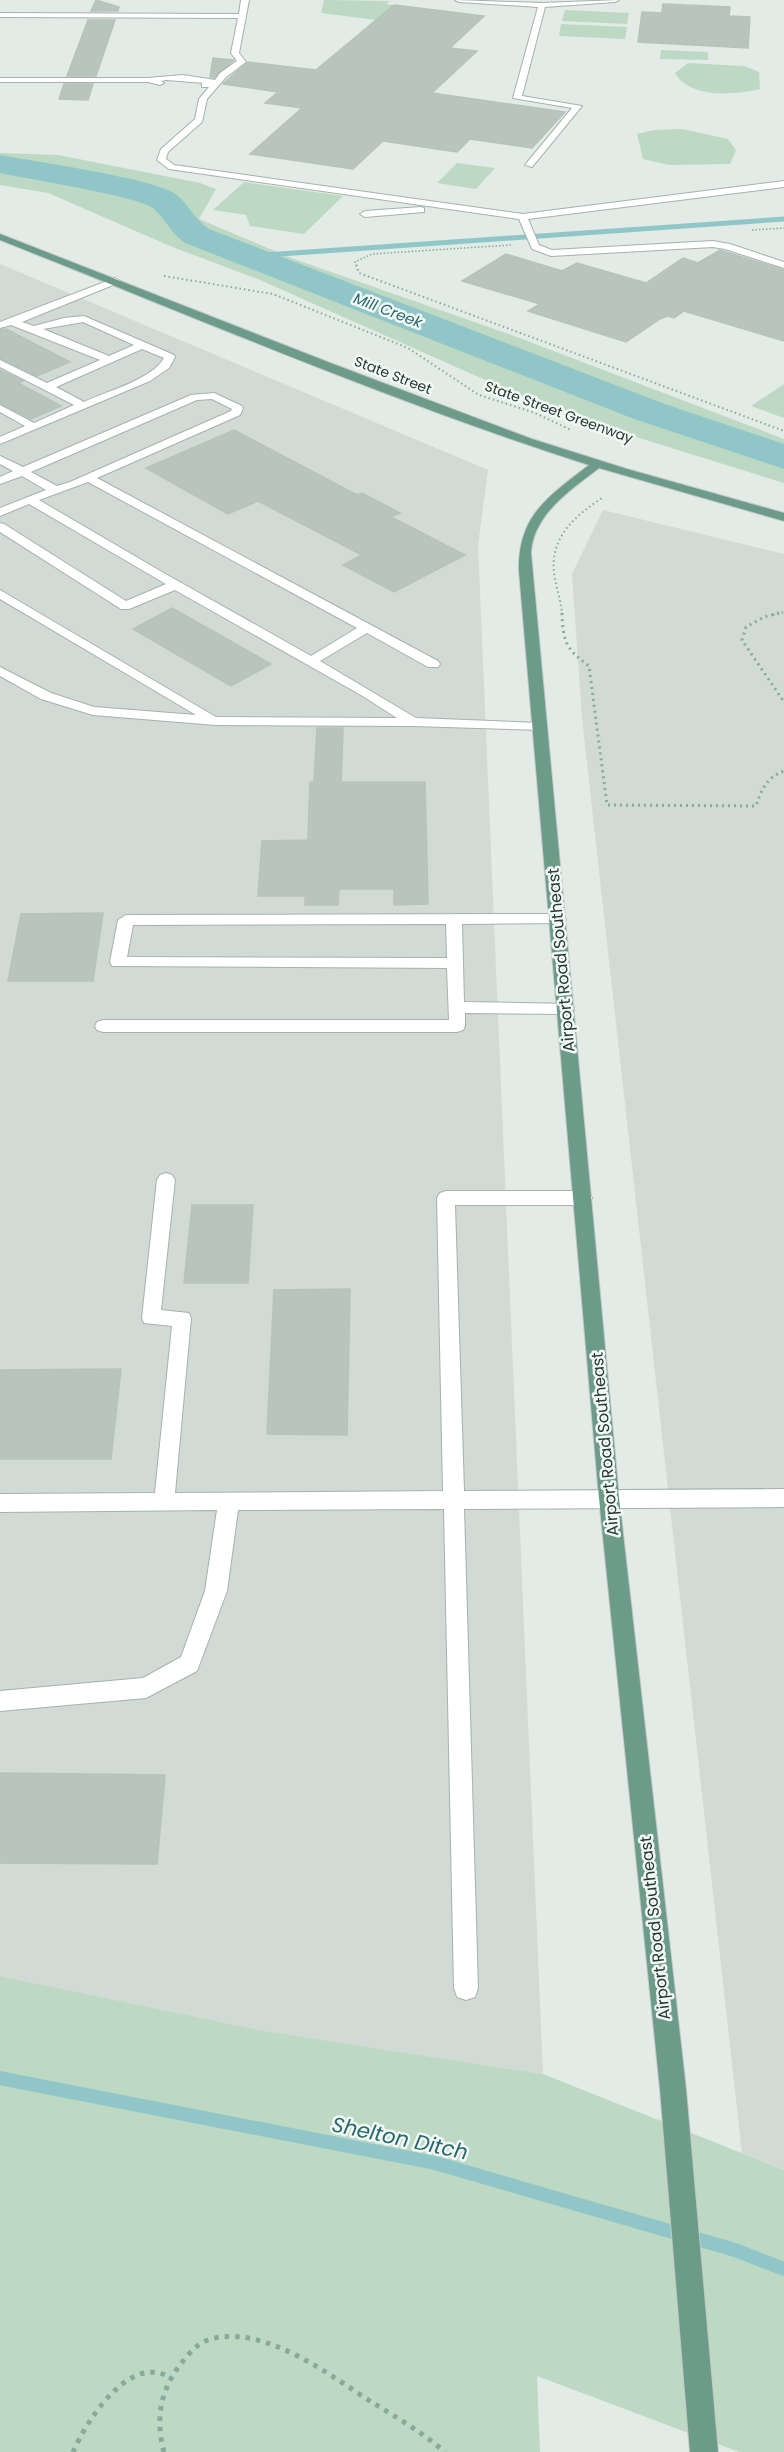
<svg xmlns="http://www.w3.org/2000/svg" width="784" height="2452" font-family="Poppins,sans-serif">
<rect width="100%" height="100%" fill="#e2ebe6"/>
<g fill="#d1dad5">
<polygon points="0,264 488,470 478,545 543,2074 259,2030 0,1976"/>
<polygon points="603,510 784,554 784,2170 742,2153 582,718 572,574"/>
</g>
<g fill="#bed9c3">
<polygon points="324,0 390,1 386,4 394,5 376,20 321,13"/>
<polygon points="565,10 629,13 627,24 562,21"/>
<polygon points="561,24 627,27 625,39 559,36"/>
<polygon points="661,50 708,52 708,60 660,59"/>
<path d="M688 63 744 66 759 72 760 89C735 95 690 99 675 73Z"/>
<polygon points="682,129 728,139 736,150 730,164 669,165 643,159 637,134 654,130"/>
<polygon points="0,153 58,155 200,183 216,189 199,219 294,259 517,337 784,439 784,483 562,414 260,280 170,246 48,193 0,185"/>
<polygon points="457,163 495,168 476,189 437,183"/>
<polygon points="244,182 343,196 304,234 250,226 246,215 213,210"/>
<polygon points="784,384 784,418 751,406"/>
<polygon points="0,1976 259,2030 543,2074 784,2170 784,2452 739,2452 537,2376 540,2452 0,2452"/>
</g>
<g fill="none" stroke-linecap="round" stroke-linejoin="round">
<polyline stroke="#91c6c9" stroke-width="5" points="252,256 784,219"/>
<polyline stroke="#91c6c9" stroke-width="14" points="0,2078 435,2163 735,2250 784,2269"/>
<path fill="#91c6c9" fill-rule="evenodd" d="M0 155C31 161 159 179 177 195 190 206 193 218 209 229L662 403 784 444V469L634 419 185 243C169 232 167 220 154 209 140 196 26 179 0 173Z"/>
</g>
<g fill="#b8c5bf" stroke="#b6c3bc" stroke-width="1.5">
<polygon points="96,0 119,7 118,11 91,11"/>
<polygon points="663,4 730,7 729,16 750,17 748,48 638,42 642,12 662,13"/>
<polygon points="394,5 484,16 450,48 477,51 432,93 565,112 532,148 470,139 457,152 383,141 353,169 250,154 302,108 265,103 278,92 223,84 228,79 248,62 316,70"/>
<polygon points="88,20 115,20 96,76 67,76"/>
<polygon points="213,58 233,60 234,60 214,78 210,77"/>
<polygon points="64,84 93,84 88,100 59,99"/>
<polygon points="720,250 784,270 784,341 684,311 674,318 667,316 660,319 626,342 528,311 540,304 462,281 506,254 562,271 577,263 646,283 683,258 698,263"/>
<polygon points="6,329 70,362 37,376 0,358 0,330"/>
<polygon points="0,370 23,381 18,383 61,406 31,419 0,403"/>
<polygon points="234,430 357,495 362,493 400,513 391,517 465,555 394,592 343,565 362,555 258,501 228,514 146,468"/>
<polygon points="172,608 271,664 231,686 133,629"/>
<polygon points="317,728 343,728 341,782 425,782 428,904 394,905 394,889 339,889 338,905 305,905 305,896 258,896 262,841 308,840 310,782 314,782"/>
<polygon points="103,913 93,981 8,981 21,914"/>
<polygon points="192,1205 253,1205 248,1283 184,1283"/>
<polygon points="350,1289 347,1435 267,1434 274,1290"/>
<polygon points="121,1369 111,1459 0,1459 0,1370"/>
<polygon points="0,1773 165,1775 157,1864 0,1863"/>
</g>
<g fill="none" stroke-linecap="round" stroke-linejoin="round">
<defs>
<g id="minor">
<polygon points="241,0 249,0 239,53 246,62 226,77 207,99 202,122 168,152 166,159 174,165 523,214 784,181 784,187 528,219 539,245 552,250 713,241 730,244 784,262 784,268 725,249 713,247 551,256 532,249 519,219 169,169 157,160 161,149 195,119 199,99 209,87 202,87 202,83 205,83 166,80 161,81 164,83 160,85 148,82 0,82 0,78 148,78 183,75 215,80 220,73 237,61 231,53 238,18 0,17 0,13 239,14"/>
<polygon points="455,0 542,3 619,0 615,2 545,7 522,96 582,106 532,167 525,165 572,108 513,98 538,7 459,2"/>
<polygon points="421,207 424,208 424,212 365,217 360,214 365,211"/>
<path d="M115 278 120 281 118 283 22 322 34 326 64 318 84 316 174 355 175 357 169 368 150 381 0 444V437L25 426 0 412V405L34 423 74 405 0 367V360L47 383 100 360 11 325 0 328V322ZM83 322 134 345 109 356 43 329ZM142 349 164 358C153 379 105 392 84 402L56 387Z"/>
<path d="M214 393 242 406 243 408 240 415 97 478 438 661 440 664 438 667H428L367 633 320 661 416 718 539 723 546 727 544 730 413 726 216 725 93 715 41 699 0 676V667L51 693 94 707 196 715 0 599V590L216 717 397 718 361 695 175 590 129 609H121L0 532V523L4 524 126 601 166 584 29 504 0 516V508L46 490 22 476 0 484V477L13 471 0 464V456L23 467 191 395ZM212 399 232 409 231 411 70 482 57 486 31 472 197 400ZM88 482 357 628 311 656 162 572 39 500Z"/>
<path d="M558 914 566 919 563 923 462 924 464 1002 572 1004 574 1008 572 1012 566 1014 465 1013V1026L463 1030 457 1032H103L97 1030 95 1026 97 1022 103 1020H449L447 968 112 966 110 962 118 920 126 915ZM446 924 447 958 127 957 133 925Z"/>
<polygon points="166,1173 172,1175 175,1180 161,1310 189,1313 191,1318 175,1493 443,1491 437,1198 440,1193 446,1191 583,1191 589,1193 592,1198 589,1203 583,1205 455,1205 464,1491 784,1489 784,1507 464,1509 478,1988 475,1997 466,2000 457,1997 454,1988 444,1509 238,1510 227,1591 197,1671 146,1698 0,1711 0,1691 143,1678 181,1657 205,1591 217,1510 0,1512 0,1494 155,1493 172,1326 144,1323 142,1318 157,1180 160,1175"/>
</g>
<path id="major" d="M0 234 333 364 532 439 627 469 784 513V521L599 468C571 490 533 514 531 553L619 1498 686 2089 718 2452H690L660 2089 599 1498 519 571C518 515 548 497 589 465 389 401 195 317 0 240Z"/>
</defs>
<use href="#minor" stroke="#a5b2ac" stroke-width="2"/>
<use href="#major" stroke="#c2c8c6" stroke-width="2"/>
<g stroke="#87aa9c" stroke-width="1.5" stroke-dasharray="1.5 2" stroke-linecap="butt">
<polyline points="752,230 784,228"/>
<polyline points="357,266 355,262 372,254 511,245"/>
</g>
<g stroke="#87aa9c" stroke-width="2" stroke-dasharray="1.5 3" stroke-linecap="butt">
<polyline points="356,265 359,273 784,431"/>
<polyline points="164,276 273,294 408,348 479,395 535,413 571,430"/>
<path d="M562 615C561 600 556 587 554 573 550 537 575 516 602 498"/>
<polyline points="773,615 784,612"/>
</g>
<g stroke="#87aa9c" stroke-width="3" stroke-dasharray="2 4" stroke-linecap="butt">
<path d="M562 613C563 642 566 649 589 666L607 805 756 806C761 790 767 777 784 771"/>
<polyline points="779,613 764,617 746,627 742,640 784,702"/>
</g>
<g stroke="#87aa9c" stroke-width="5" stroke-dasharray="4.5 6" stroke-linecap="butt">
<path d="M73 2452C87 2420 130 2352 171 2378"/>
<path d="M164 2452C156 2422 159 2395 177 2369 187 2356 197 2341 215 2338 268 2327 331 2376 373 2403 398 2418 423 2433 445 2452"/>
</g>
<use href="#minor" fill="#fff" fill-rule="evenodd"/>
<use href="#major" fill="#6c9b8a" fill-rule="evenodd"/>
</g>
<g text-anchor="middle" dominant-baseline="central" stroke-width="5" stroke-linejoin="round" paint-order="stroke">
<g font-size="14" fill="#243932" stroke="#f2f8f4">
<text transform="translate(393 375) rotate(21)">State Street</text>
<text transform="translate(559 412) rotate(20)">State Street Greenway</text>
</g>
<g font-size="15" font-style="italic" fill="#26696e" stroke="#f2f8f4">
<text transform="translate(388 310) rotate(21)">Mill Creek</text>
</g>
<g font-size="16" fill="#243932" stroke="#f2f8f4">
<text transform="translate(561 960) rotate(-95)">Airport Road Southeast</text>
<text transform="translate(605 1444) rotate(-95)">Airport Road Southeast</text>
<text transform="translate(655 1928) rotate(-96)">Airport Road Southeast</text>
</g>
<g font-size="21" font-style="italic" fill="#26696e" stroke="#f2f8f4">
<text transform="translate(400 2138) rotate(12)">Shelton Ditch</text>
</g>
</g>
</svg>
